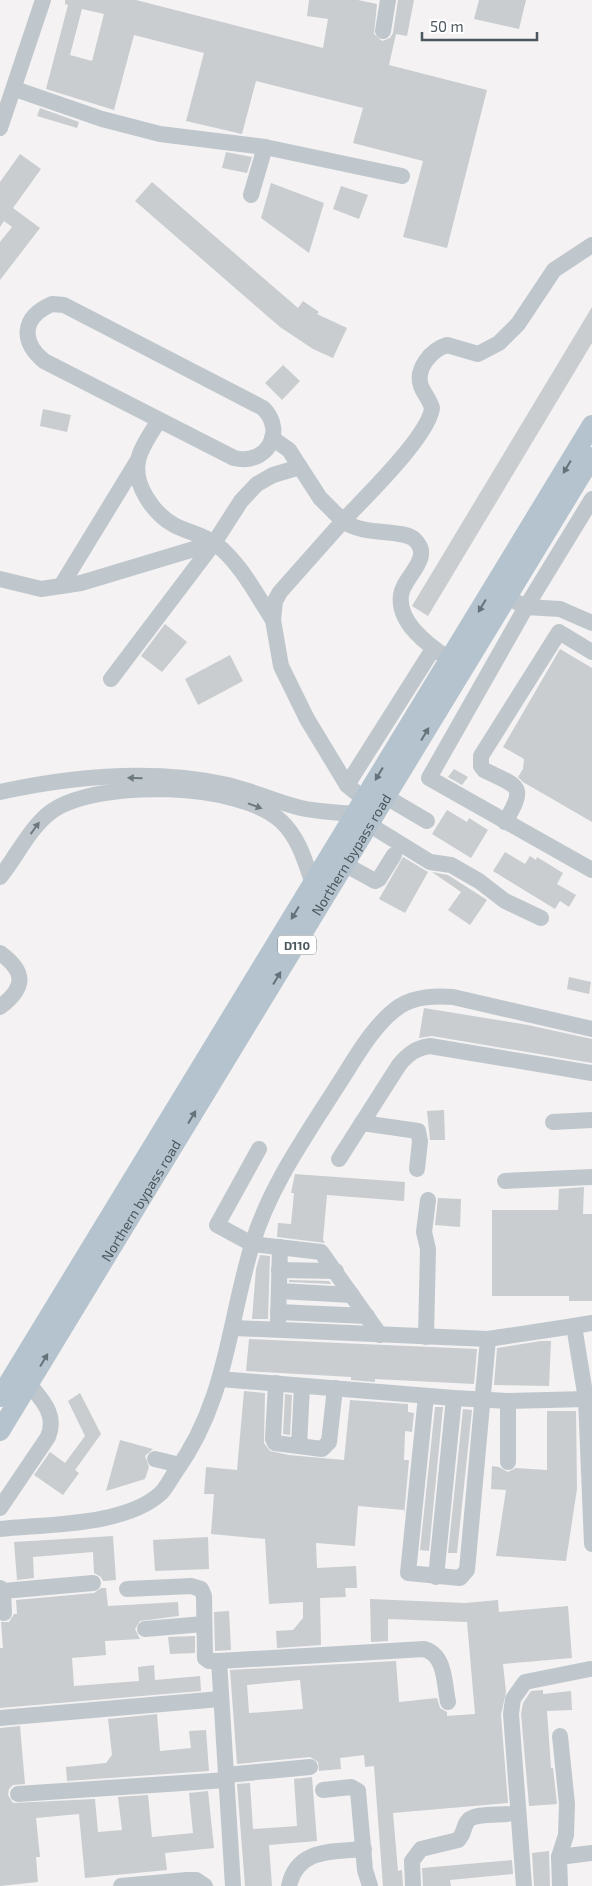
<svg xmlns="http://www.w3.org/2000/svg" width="592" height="1886" font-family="'Exo 2',sans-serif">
<rect width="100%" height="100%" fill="#f4f2f2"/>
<g fill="#c9cdd0" fill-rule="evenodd">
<path d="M65 0H136L323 48 328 19 307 16 309 0H358L377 4 374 34 382 41 390 38 393 33 398 0H414L407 36 396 34 389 65 487 90 447 248 403 237 423 161 353 143 363 108 256 81 242 134 186 121 204 53 134 35 114 110 46 89 68 5 65 4ZM82 9 104 14 92 61 70 55Z"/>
<polygon points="479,0 526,0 519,29 474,19"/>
<polygon points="40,108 79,122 77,128 37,116"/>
<polygon points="226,152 252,157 247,173 222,168"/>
<polygon points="20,154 41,169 13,208 40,228 0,280 0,242 12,227 4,221 0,227 0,182"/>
<polygon points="152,182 298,308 303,301 319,312 317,314 347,328 333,358 313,349 280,327 135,201"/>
<polygon points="271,183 324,203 309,253 261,218"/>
<polygon points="341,186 368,195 359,219 333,209"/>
<polygon points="592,307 592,343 428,616 412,606"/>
<polygon points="283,365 300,381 282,400 265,383"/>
<polygon points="43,409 71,415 67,432 40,426"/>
<polygon points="165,624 187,642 162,672 141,656"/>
<polygon points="560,649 592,668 592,822 523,782 518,777 523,769 524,759 503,747"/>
<polygon points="230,655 243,681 198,705 185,679"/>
<polygon points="454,769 468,777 462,785 448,777"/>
<polygon points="447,810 467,822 469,818 488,830 471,858 432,834"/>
<polygon points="505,852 525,864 530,856 536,860 537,857 563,873 557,884 576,895 569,907 560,901 555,909 493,871"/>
<polygon points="403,857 428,872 405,913 379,899"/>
<polygon points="432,872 448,875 487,900 470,925 448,910 461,892"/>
<polygon points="569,977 591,982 589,994 567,989"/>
<polygon points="424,1008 528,1025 592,1039 592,1063 432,1036 419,1038"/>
<polygon points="444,1110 445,1140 430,1140 427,1111"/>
<polygon points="295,1174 405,1182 404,1201 327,1195 323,1240 325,1243 277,1237 278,1223 291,1224 294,1193 291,1193"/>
<polygon points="584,1187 583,1214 592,1214 592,1301 569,1301 569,1296 492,1296 492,1210 558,1210 559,1189"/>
<polygon points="438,1198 461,1199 460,1227 435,1225"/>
<polygon points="260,1255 270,1256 268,1319 252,1319 256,1269"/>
<polygon points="289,1280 329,1281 331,1284 289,1282"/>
<polygon points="249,1339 477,1349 474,1384 375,1379 375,1382 351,1380 351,1377 246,1371"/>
<polygon points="541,1341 551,1341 549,1386 494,1385 497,1348"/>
<polygon points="244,1391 265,1393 264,1443 270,1451 289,1455 344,1460 350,1400 408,1404 408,1412 414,1413 412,1432 405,1431 404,1460 409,1460 404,1516 404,1510 358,1506 355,1546 316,1543 317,1568 356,1566 357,1588 345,1588 346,1597 320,1598 321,1645 277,1648 276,1631 293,1630 303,1618 303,1602 269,1604 265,1539 211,1534 214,1494 204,1494 206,1467 237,1470"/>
<polygon points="80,1393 101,1434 75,1470 79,1473 63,1495 34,1475 50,1452 65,1463 85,1436 68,1401"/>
<polygon points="285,1394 292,1395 290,1435 283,1434"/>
<polygon points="435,1407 443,1407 429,1551 420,1550"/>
<polygon points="463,1409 472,1410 457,1553 448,1553"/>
<polygon points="547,1411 576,1411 577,1489 566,1561 496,1556 506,1490 491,1489 492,1466 499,1467 508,1472 516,1468 547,1470"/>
<polygon points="120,1440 153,1449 145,1456 149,1467 145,1479 106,1491"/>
<polygon points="113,1536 116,1580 103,1581 101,1577 94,1573 93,1552 33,1557 34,1578 17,1580 14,1542"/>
<polygon points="208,1537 209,1569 155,1571 153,1540"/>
<polygon points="101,1588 106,1588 108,1606 178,1602 179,1616 140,1621 135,1629 140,1639 105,1641 106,1655 72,1658 74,1686 139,1681 138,1667 154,1665 155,1680 200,1676 201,1691 0,1708 0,1648 3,1648 1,1622 9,1622 14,1614 17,1614 16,1600 94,1593"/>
<path d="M370 1599 465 1603 498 1600 499 1612 568 1606 572 1658 503 1664 506 1692 501 1715 508 1803 393 1813 398 1871 402 1870 403 1886H383L374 1766 365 1767 364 1755 340 1758 341 1769 319 1771 318 1762 310 1757 237 1764 230 1670 396 1661 399 1702 437 1698 440 1708 447 1712V1716L475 1714 467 1622 388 1619V1641L371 1642ZM300 1680 303 1709 249 1713 247 1685Z"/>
<polygon points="229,1611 231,1650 215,1651 214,1612"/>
<polygon points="195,1636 195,1653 170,1654 168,1637"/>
<polygon points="543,1690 543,1694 571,1691 572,1710 547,1711 551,1768 553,1768 557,1804 529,1806 521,1714 523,1703 531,1691"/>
<polygon points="157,1714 160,1751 191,1748 189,1731 206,1730 209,1771 67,1781 66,1767 106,1763 112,1755 108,1719"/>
<polygon points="20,1726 25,1784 13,1785 9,1789 8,1795 13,1803 95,1799 98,1832 122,1830 118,1797 148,1795 152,1837 193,1833 189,1793 208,1791 214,1848 165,1853 167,1870 85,1878 79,1814 36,1818 40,1857 36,1857 38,1882 0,1886 0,1728"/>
<polygon points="312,1777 317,1841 269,1845 272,1886 245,1886 237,1784 250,1783 253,1829 297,1826 294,1779"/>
<polygon points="549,1851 550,1886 534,1886 532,1853"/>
<polygon points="512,1860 513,1874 450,1880 451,1886 423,1886 422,1868"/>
</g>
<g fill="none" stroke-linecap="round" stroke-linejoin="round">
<g stroke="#bfc7cd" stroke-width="16">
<polyline points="383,31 388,0"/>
<polyline points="15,89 102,119 160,134 265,147 402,176"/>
<polyline points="0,128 43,0"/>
<polyline points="251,195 265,147"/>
<path d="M52 304 64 305 263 408C287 432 266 466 234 458L44 361C20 341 22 317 52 304Z"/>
<path d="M159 420C152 432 140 448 138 461 133 485 154 514 174 525 187 532 204 535 216 544 241 564 256 594 273 620"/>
<polyline points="272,438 289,450 320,498 343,521 280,592 275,601 273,620 281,666 307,719 347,785 364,799"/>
<polyline points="592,499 526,607 429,778 592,870"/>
<polyline points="0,579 41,589 81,583 214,543"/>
<polyline points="61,586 138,460"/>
<polyline points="507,597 526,607 560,609 592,623"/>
<path d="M449 659C429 646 397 623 401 595 403 577 434 558 415 540 403 528 365 537 343 521 364 498 429 436 432 408 430 400 424 394 421 386 415 369 431 350 447 345L478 354 499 343 518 324 554 270 592 245"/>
<polyline points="111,679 214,543 241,501 257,484 273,475 300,467"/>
<polyline points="347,785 433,649"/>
<path d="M0 792C73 776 155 769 228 785 253 791 276 802 301 808 318 812 337 812 354 814"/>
<polyline points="386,797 427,821"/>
<path d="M505 822C527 785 519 787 484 770L481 766V756L559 632 592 652"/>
<polyline points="370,825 430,862 451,865 479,881 505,901 541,918"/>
<polyline points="346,865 375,881 379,879 394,855"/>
<path d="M0 877C17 856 30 827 52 811 98 779 239 782 281 821 299 838 305 861 313 884"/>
<path d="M0 953C26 972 26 987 0 1007"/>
<polyline points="553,1122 592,1120"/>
<polyline points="362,1123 418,1131 420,1141 417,1169"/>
<polyline points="259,1149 217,1225 252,1244 321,1252 380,1335"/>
<path d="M339 1159 399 1065C408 1054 416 1048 430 1046L592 1073"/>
<polyline points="505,1181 592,1177"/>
<polyline points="279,1270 336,1271"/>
<polyline points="279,1291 352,1295"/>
<polyline points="278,1312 367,1316"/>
<polyline points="278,1322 280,1247"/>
<polyline points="592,1323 574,1326 586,1399 592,1544"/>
<polyline points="234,1328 488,1339 467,1570 460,1578 408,1573 426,1396"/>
<polyline points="426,1337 428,1249 424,1232 428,1200"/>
<polyline points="488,1339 574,1326"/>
<polyline points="220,1379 454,1398 508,1401 586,1399"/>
<polyline points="276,1383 273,1439 275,1443 322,1449 329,1442 335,1388"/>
<polyline points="299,1446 302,1386"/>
<polyline points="155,1459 180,1465"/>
<polyline points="508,1462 508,1401"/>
<path d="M0 1508 48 1437C57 1415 43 1401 29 1384"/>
<path d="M0 1529C46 1524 126 1526 161 1493 167 1487 171 1478 176 1471 227 1400 228 1324 252 1245 269 1188 305 1137 336 1088 354 1061 373 1024 400 1006 416 996 435 996 453 997L592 1029"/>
<polyline points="436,1577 454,1398"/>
<polyline points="0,1588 3,1591 4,1613"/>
<polyline points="127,1589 191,1586 201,1589 204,1596 205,1658 209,1661 219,1661 233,1886"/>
<polyline points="3,1591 93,1583"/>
<polyline points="145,1629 204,1624"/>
<path d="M219 1661 424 1649C446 1655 444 1684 448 1702"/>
<polyline points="0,1718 220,1699"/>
<polyline points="226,1775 310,1767"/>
<polyline points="323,1790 351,1787 358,1791 365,1870 370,1886"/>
<polyline points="18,1794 227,1780"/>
<polyline points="559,1857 592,1853"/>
<polyline points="121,1886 187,1880 196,1880 205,1886"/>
<path d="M289 1886C297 1848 333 1852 364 1849"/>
<path d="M413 1886 412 1861 421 1849 458 1840C464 1835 463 1828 467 1822 472 1813 497 1815 507 1814"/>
<polyline points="524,1886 511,1714 513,1699 525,1682 590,1669"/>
<polyline points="560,1886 559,1857 566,1835 567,1804 560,1736"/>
</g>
<g stroke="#b4c3ce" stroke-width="20">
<polyline points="0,1397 592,425"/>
<path id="s1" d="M0 1431 592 457"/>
</g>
</g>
<defs><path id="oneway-solid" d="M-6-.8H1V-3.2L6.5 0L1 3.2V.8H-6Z" transform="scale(1.25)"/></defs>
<g fill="#65727a">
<use href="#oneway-solid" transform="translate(567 467) rotate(121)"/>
<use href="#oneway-solid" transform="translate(482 606) rotate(121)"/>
<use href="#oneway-solid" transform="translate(425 734) rotate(-59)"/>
<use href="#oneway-solid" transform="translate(379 774) rotate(121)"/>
<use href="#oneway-solid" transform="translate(295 913) rotate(121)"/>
<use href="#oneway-solid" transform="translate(277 978) rotate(-59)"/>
<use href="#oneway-solid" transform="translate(192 1117) rotate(-59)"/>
<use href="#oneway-solid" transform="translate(44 1360) rotate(-59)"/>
</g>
<g fill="#6e797f">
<use href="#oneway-solid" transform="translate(135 778) rotate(-179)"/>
<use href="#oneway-solid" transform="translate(255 806) rotate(20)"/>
<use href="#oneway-solid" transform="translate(35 828) rotate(-54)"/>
</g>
<g text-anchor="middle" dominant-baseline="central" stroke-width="4.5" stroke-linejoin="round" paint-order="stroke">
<rect fill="#fff" stroke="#81898e" stroke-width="1" x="278" y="935.5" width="38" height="19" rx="4"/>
<g font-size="12" font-weight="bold" fill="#4b575e">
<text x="297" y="945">D110</text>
</g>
<g font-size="14" fill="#4b575e" stroke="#fff">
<text stroke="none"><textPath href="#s1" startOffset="675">Northern bypass road</textPath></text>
<text stroke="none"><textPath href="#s1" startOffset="270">Northern bypass road</textPath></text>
</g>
</g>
<path d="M422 32v8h115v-8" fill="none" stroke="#4b575e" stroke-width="2.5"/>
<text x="430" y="32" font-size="15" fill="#4b575e" stroke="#ffffff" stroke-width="4" paint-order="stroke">50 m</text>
</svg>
